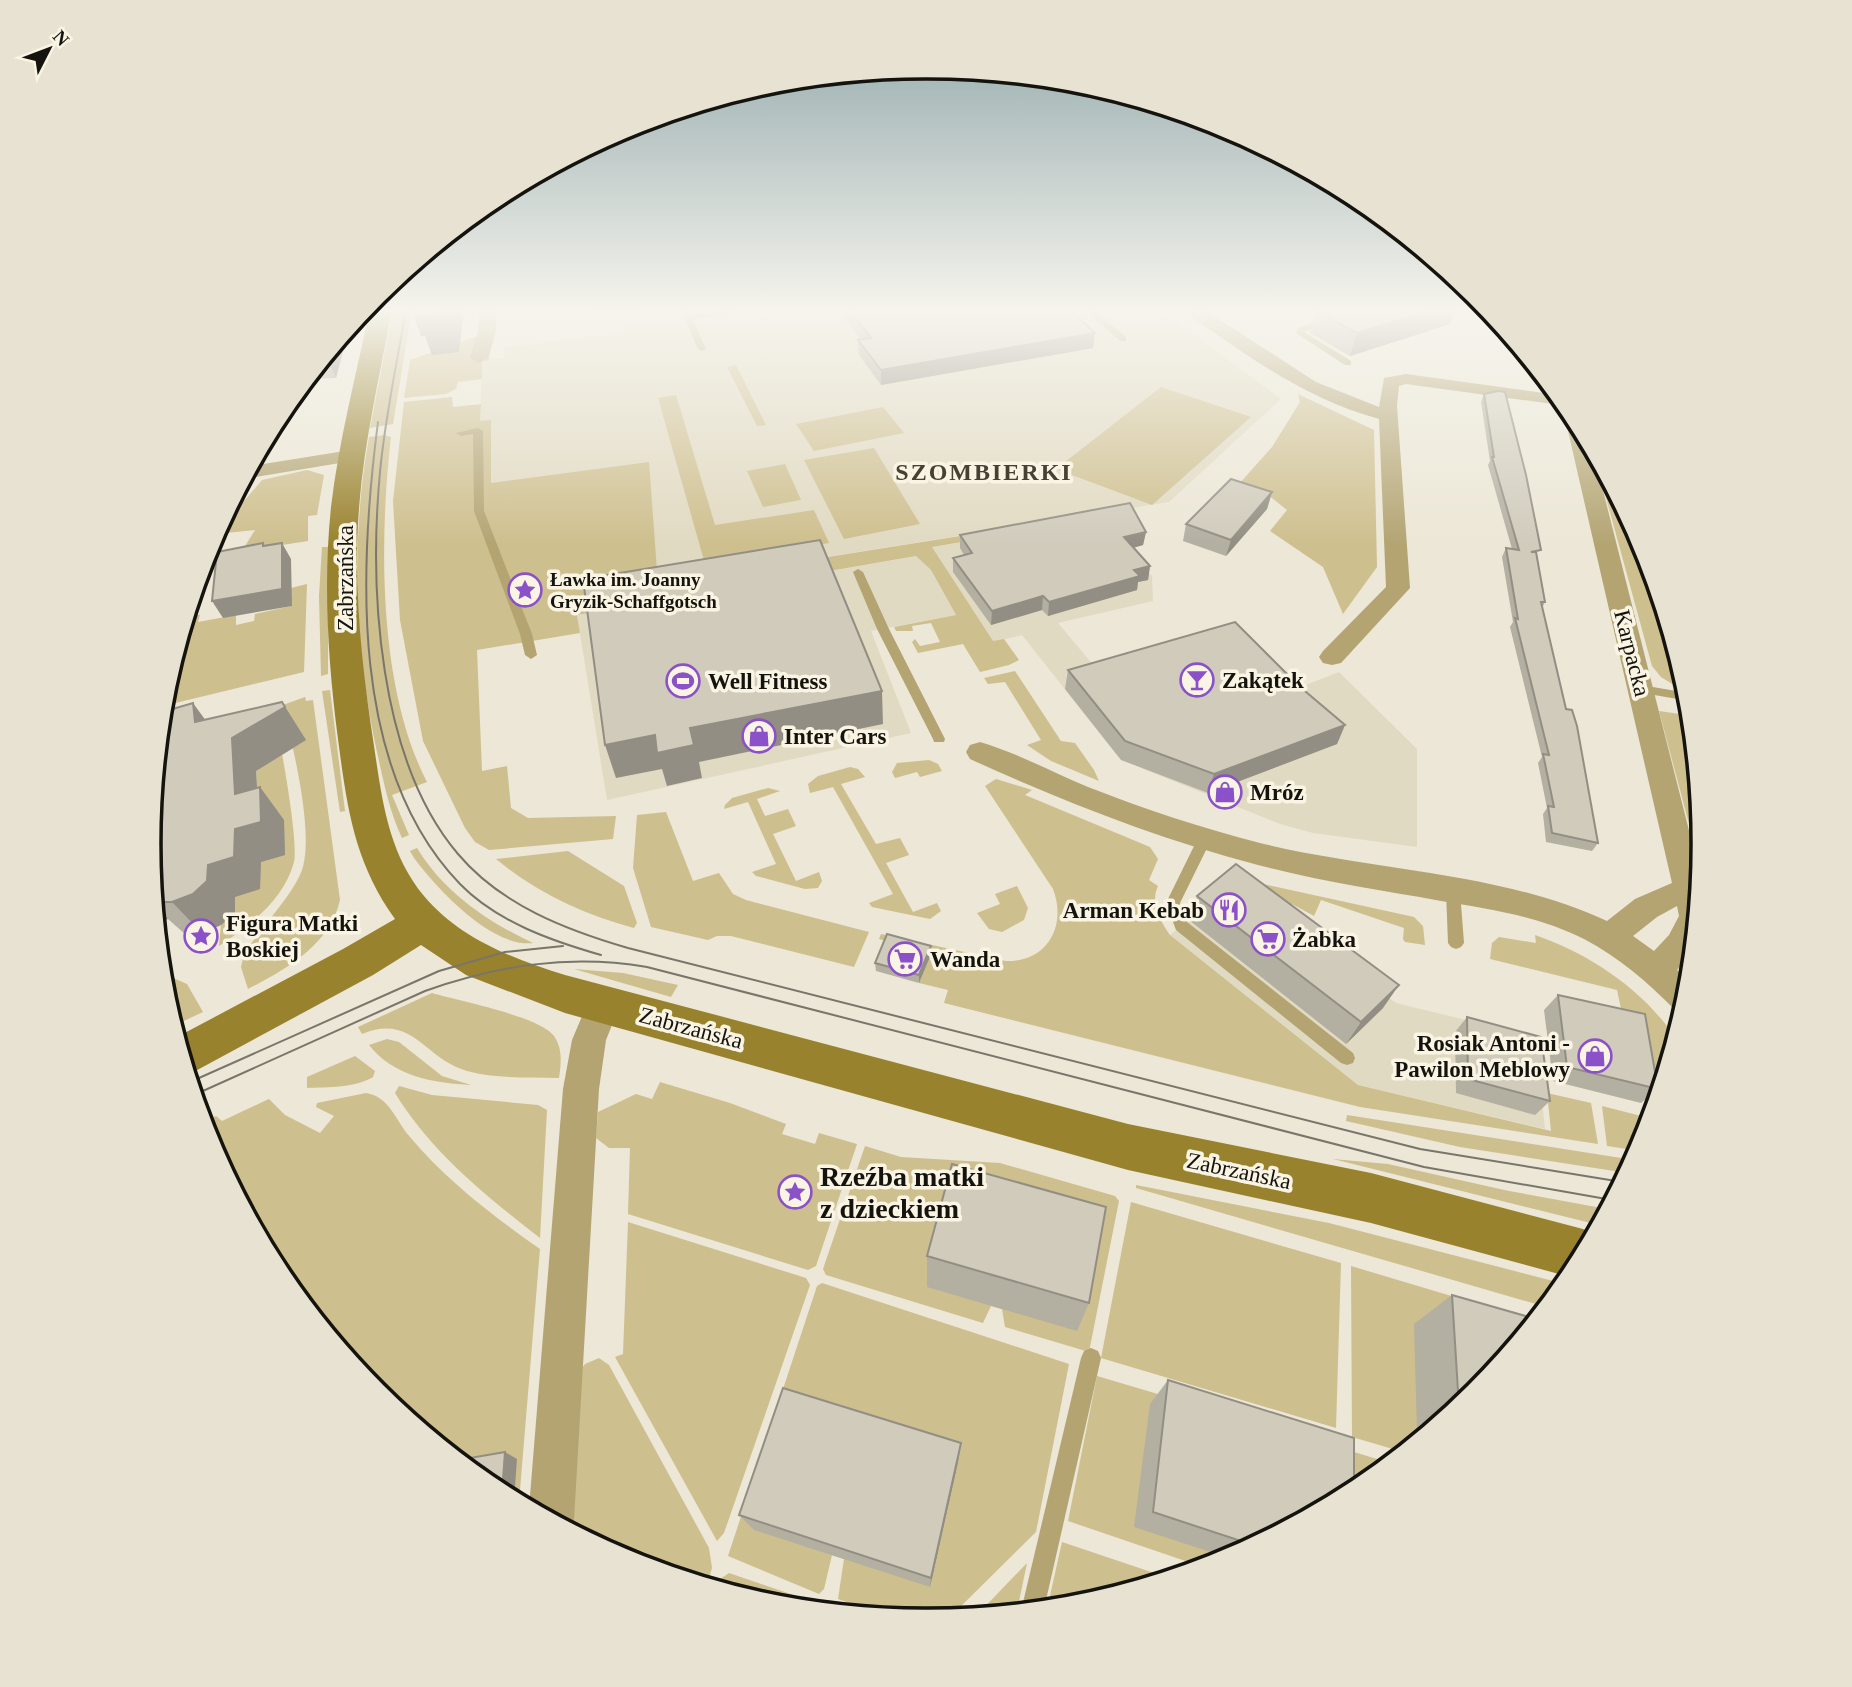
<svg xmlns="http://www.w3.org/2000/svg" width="1852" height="1687" font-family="'Times New Roman',serif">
<rect width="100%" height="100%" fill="#ece7d6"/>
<g fill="#e1dac2">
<polygon points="619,309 1159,309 1281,399 1169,502 658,584 491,483 491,421 480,422 482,360 504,358 505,347 626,333"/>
<polygon points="1097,519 1152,576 1153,601 1058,623 1099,672 1153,745 1339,672 1417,749 1417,847 1313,833 1280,824 1146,770 1116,754 1022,635 993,642 932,547"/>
<polygon points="917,556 931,570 956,615 871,631 911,733 607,800 577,615"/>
<polygon points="1235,883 1396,1003 1535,1037 1545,1129 1358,1085 1170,935"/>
</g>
<g fill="#cebf8e">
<polygon points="393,309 412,309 393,424 370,428"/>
<polygon points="483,334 490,350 489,360 482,361 482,379 458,382 456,389 446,394 404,398 410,360"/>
<polygon points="736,365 766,425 757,426 727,367"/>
<polygon points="1161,387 1251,417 1152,505 1056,469"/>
<polygon points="1298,394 1374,430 1377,567 1343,614 1323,567 1270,531 1287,510 1268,495 1239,484 1272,447 1300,402"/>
<polygon points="676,395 715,525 814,510 829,543 705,564 658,398"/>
<polygon points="452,397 453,407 481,404 480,421 491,420 491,483 649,462 658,584 1104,513 1097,519 932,547 993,641 1004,639 1019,660 1009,665 980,672 963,644 918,653 912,642 915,639 920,646 940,642 931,623 912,626 913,631 896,631 894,627 956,615 931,570 916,556 577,615 580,633 477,650 482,771 507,766 511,808 528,818 616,816 613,839 489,850 475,842 465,828 423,741 400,620 393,501 404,402"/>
<polygon points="883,407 904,433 814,451 796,424"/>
<path d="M384 435 391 437C379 540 378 688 427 782L392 795 409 835 402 838C390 812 385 788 379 761 355 657 350 542 369 437Z"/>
<polygon points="874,448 920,524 844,539 804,460"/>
<polygon points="785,464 801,500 763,507 747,471"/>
<polygon points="1601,465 1630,520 1677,687 1661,677 1652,666 1599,472"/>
<polygon points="307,470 324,475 317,515 308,516 308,541 242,551 255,530 216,534 262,480"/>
<polygon points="322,547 328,547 328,674 321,676 319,596"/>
<polygon points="307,584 304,672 163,706 164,692 187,614 200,615 198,622 236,615 236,625 254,621 255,614 291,606 291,588"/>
<polygon points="1015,671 1061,741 1075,743 1094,770 1099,781 1051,761 1027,745 1041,740 1005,682 988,684 984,678"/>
<polygon points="330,690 345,811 340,812 322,691"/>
<path d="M305 697 306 701 313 700 340 900C330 945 285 970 248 989L241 967 244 955C260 927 286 904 300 875 317 840 292 744 283 705Z"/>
<polygon points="1659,711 1687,715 1692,737 1702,837 1692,835"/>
<path d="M281 748C285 770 298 843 294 862 284 900 249 926 219 946L221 925 235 897 260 826 256 771 268 763Z"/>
<polygon points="929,760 938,764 942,771 920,777 917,772 895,778 892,772 897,763"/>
<polygon points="850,767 858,769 865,777 841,784 876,844 900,838 909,855 886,863 913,912 937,903 941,911 930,919 872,907 869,903 893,894 833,787 810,793 808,784 818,776"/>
<path d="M996 779 1032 790 1025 795 1150 847 1158 859 1149 880 1158 886C1150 903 1160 921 1170 935L1358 1085 1551 1131 1547 1093 1591 1103 1598 1144 1360 1107 944 1003 948 990 919 983 930 954 879 939 881 934 1006 961C1048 962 1067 925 1053 889L985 786Z"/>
<polygon points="768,788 780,791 757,799 765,816 788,809 796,826 773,834 796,881 819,872 822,881 818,888 805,889 756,876 752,872 776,864 748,802 724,809 725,805 732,798"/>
<polygon points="666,812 693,881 719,873 733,894 746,900 869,932 854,967 731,936 717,936 708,940 651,927 633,868 637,815"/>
<path d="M417 848C444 892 486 921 533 943 492 948 437 889 414 858L410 851Z"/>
<path d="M568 851 624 886 637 923 634 928C583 914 537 893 496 859Z"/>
<polygon points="1236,878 1414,917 1423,926 1425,945 1405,942 1403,939 1404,928 1321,900 1314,916 1292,904 1281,917"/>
<polygon points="1017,886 1028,908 1024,920 1002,932 989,929 977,913 1000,904 995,894"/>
<path d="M1535 935C1590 954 1642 989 1675 1037L1656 1102 1640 1098 1617 990 1490 959 1492 943 1499 937 1536 943Z"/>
<polygon points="574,969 623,973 678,985 671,997"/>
<polygon points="171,977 187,984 203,1012 173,1026 164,995 162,979"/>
<path d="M432 993C459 1001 539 1016 554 1036 563 1049 561 1064 559 1078 529 1077 497 1079 467 1071 424 1059 413 1013 362 1034L358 1027Z"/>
<path d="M387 1039 399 1042 442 1076 471 1085C433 1083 393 1076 369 1045Z"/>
<path d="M355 1056 375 1071 373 1077C355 1088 328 1087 307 1088V1077Z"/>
<polygon points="660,1082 730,1103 786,1124 782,1134 815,1144 819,1133 857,1144 816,1266 808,1270 628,1214 630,1148 609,1148 596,1138 598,1112 636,1094 652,1099"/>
<path d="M399 1086 432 1095 538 1105 547 1110 540 1238C486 1196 431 1152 395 1093Z"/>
<path d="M366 1093C390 1097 395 1120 410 1137 447 1181 493 1216 540 1249L519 1502 494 1489 376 1393 280 1275 208 1140 203 1122 216 1116 222 1121 269 1099 285 1115 320 1133 334 1116 316 1107 317 1103Z"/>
<polygon points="1602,1106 1649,1118 1648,1110 1653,1111 1639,1151 1607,1146"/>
<polygon points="1347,1115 1634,1160 1627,1173 1460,1147 1346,1121"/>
<polygon points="865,1146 901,1157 1000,1163 1115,1196 1119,1201 1089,1352 1005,1327 1002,1309 1077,1331 991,1306 983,1323 826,1275 823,1269"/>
<polygon points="1333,1159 1388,1164 1509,1191 1607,1209 1599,1225"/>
<polygon points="1136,1185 1329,1223 1565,1284 1546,1307 1136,1188"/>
<polygon points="1131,1202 1341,1263 1336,1428 1101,1358"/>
<polygon points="628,1222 806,1278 810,1285 724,1533 717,1541 615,1357 623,1354"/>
<polygon points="1351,1266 1535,1321 1417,1432 1425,1434 1403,1452 1352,1437"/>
<polygon points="822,1283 1069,1364 1036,1532 949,1618 926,1620 888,1617 838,1599 844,1559 754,1530 832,1555 824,1589 819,1594 728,1556 817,1286"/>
<polygon points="599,1358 609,1365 709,1548 712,1568 707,1585 628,1561 568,1529 578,1373 585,1364"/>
<polygon points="1097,1376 1334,1446 1211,1552 1203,1567 1068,1521"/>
<polygon points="1354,1452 1390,1463 1354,1492"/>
<polygon points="1062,1542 1169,1578 1077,1606 1047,1609"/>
<polygon points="1027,1563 1017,1611 976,1616"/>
<polygon points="729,1573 811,1601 809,1609 774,1605 717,1588 720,1579"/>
</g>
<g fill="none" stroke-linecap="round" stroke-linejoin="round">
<g fill="#b3a472" fill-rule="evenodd">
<polygon points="584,309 657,309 653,311 597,315"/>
<polygon points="671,309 689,311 691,315 737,309 756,309 693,320 706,349 702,351 698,349 683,314"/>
<polygon points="1084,309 1092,309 1126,337 1126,341 1120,341"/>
<polygon points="1356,309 1367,309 1304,332 1351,361 1351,365 1345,365 1296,333 1299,328"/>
<polygon points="478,428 483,431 484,511 532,634 537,655 531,659 525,655 520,634 474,511 473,434 461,436 456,433"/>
<polygon points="858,569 863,572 889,629 945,739 944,742 934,742 933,739 877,629 853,572"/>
<polygon points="1641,685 1688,693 1689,701 1637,692 1635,689"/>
<polygon points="1204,835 1209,836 1211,840 1180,903 1187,922 1353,1053 1355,1058 1353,1063 1347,1065 1341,1063 1176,930 1166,903 1199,836"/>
<polygon points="1453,885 1458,887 1460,891 1464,943 1461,947 1456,949 1451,947 1448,943 1446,891 1448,887"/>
<polygon points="1091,1348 1098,1351 1101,1358 1044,1609 1021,1611 1081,1358 1084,1351"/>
</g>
<g fill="#b3a472" fill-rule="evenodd">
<polygon points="365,309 387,309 389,312 381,317 359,316"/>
<polygon points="480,309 496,309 496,331 488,358 479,363 470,358 478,331"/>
<path d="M1184 309H1203L1316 382 1379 407 1384 378 1406 374 1558 395 1567 406 1406 384 1399 386 1397 406 1410 588 1341 663 1332 665 1323 663 1319 657 1323 651 1386 587 1379 419C1321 403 1272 373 1222 338 1210 329 1193 321 1184 309Z"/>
<path d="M1573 413 1593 451 1700 874 1692 952 1677 970 1689 981 1683 1013 1675 1010C1648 982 1618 957 1584 939 1539 916 1489 909 1441 901 1380 890 1318 881 1258 865 1159 839 1064 802 970 759L966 752 970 745 980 742C1017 753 1052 772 1088 787 1144 809 1202 828 1260 843 1374 871 1499 871 1607 921L1635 899 1672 883 1565 418ZM1677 906 1679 916 1669 935 1654 951 1633 936 1657 917Z"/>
<polygon points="351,450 358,452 361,456 358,460 244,479 251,466"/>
<polygon points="603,990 615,995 620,1005 606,1040 599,1089 574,1520 570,1530 529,1508 563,1089 572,1040 591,995"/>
</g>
<path fill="#99822e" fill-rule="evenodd" d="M370 309H392C380 375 364 441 359 508 353 588 362 667 374 746 382 799 388 853 424 896 459 938 513 959 565 975L1128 1124 1371 1173 1583 1229 1594 1234 1572 1276 1570 1277 1371 1223 1128 1170 565 1013 466 975 421 945 373 975 188 1075 177 1037 343 949 395 919C354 862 347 807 338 739 328 662 323 584 331 507 339 440 356 375 370 309Z"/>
<g stroke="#79756a" stroke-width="2">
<path d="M406 309C397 363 385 417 380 472 369 589 378 760 458 854 501 905 566 930 628 948L1420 1149 1622 1182"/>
<path d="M378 422C359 568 349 769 460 884 497 922 552 941 601 955"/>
<polyline points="190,1082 439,971 505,952 563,946"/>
<path d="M194 1095 425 991C499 965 570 954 647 967L1424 1167 1612 1200"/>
</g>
</g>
<g fill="#b3afa1">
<polygon points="838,309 1069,309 1093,348 881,385 859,355 858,340 861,340"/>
<polygon points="1316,310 1450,324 1350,356 1310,333"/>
<polygon points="349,328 336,378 307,379"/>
<polygon points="1484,394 1537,557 1545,602 1542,608 1598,843 1592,851 1546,842 1543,814 1547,808 1538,763 1542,757 1510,627 1513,622 1502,557 1506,548 1512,549 1488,465 1490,461 1481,402"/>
<polygon points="1272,492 1267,509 1226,556 1183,541 1186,524"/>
<polygon points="1146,532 1143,545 1133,548 1150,566 1148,580 1138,582 1137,590 1048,616 1042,610 991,625 953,572 953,558 964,555 960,548 960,535"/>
<polygon points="1068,670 1299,686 1345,725 1337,744 1208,793 1121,760 1065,689"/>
<polygon points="282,702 306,740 256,771 257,788 260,787 284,820 285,855 261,862 260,889 235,897 235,913 221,925 202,933 185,934 168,919 157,922 149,843 205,720"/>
<polygon points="1197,896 1383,1008 1346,1044 1189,920"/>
<polygon points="931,946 931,954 919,983 876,971 875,963"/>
<polygon points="1558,995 1658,1089 1641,1103 1553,1081 1544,1010"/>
<polygon points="1467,1017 1550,1101 1535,1115 1456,1093 1455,1032"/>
<polygon points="927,1256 1089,1303 1077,1331 927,1287"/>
<polygon points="1452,1295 1475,1393 1425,1434 1417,1432 1414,1324"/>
<polygon points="1168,1380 1354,1492 1229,1558 1134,1527 1150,1404"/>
<polygon points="958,1462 930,1587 754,1530 739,1515"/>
</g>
<g fill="#928e83">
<polygon points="411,309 464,309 459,352 432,355 425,336 421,336"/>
<polygon points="1436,309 1456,309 1450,324 1350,356 1357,333"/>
<polygon points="349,328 336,378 330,365 335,344"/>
<polygon points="1095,333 1093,348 881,385 881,370"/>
<polygon points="1272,492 1267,509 1226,556 1231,540"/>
<polygon points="1146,532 1143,545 1121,551 1124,537"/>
<polygon points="282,543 291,559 292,606 223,618 212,601"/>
<polygon points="1150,566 1148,580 1138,582 1137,590 1048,616 1049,602 1134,570"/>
<polygon points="1043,596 1042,610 991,625 992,611"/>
<polygon points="882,691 883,724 699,762 702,778 667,786 662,769 616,778 605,745"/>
<polygon points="282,702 306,740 256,771 259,822 260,787 284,820 285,855 261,862 260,889 235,897 235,913 221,925 202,933 172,902 208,865 232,738"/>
<polygon points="193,703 217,736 195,722"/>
<polygon points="1345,725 1337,744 1208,793 1214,774"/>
<polygon points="155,907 168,919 157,922"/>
<polygon points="931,946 931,954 919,983 919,975"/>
<polygon points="1399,985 1383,1008 1346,1044 1361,1022"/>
<polygon points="961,1443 958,1462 930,1587 931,1578"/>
<polygon points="505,1452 517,1459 514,1500 502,1493"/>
</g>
<g fill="#d0cbbb" stroke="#928e83" stroke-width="2">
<polygon points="418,309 446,309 446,314 418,317"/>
<polygon points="849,309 1069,309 1095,333 881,370 858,340 871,338"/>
<polygon points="1321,309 1436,309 1357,333 1316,310"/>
<polygon points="335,344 330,365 318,365"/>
<polygon points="1498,391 1505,392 1526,475 1541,550 1531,552 1536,552 1545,602 1541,602 1566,709 1572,710 1577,726 1598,843 1552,833 1548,806 1554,807 1543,754 1549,755 1515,618 1518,619 1506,548 1519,550 1492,457 1494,457 1484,394"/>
<polygon points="1231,479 1272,492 1231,540 1186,524"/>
<polygon points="1130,503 1146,532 1124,537 1150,566 1134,570 1140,576 1049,602 1043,596 992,611 953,558 972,553 960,535"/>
<polygon points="820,540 882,691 690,728 694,745 657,753 655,735 605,745 583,579"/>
<polygon points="263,543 263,546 282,543 282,589 212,601 217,552"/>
<polygon points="1235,622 1299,686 1345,725 1214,774 1125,741 1068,670"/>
<polygon points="282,702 285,707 232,738 235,794 260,787 261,822 235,829 234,857 208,865 207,881 193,894 172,902 155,902 149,843 162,712 193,703 195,722"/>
<polygon points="1236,864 1399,985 1361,1022 1197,896"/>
<polygon points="887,934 931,946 919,975 875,963"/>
<polygon points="1558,995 1645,1014 1658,1089 1567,1067"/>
<polygon points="1467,1017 1541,1037 1550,1101 1468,1079"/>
<polygon points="952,1164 1106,1207 1089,1303 927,1256"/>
<polygon points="1452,1295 1536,1319 1475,1393 1459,1407"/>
<polygon points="1168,1380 1354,1438 1354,1492 1253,1545 1153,1512"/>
<polygon points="783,1388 961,1443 931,1578 739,1515"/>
<polygon points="505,1452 502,1493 494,1489 458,1460"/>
</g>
<linearGradient id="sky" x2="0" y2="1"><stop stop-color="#8da5a8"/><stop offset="0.57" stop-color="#f6f4ed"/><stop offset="1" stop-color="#f6f4ed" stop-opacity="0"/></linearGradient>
<rect width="1852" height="545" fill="url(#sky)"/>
<defs>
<symbol id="sight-ring" viewBox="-11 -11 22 22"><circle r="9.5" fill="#f9f4e3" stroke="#8b51c8" stroke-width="1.5"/><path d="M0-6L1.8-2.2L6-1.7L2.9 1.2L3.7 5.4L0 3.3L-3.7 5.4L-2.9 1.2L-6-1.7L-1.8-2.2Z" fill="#8b51c8"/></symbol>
<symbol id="bar-ring" viewBox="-11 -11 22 22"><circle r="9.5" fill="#f9f4e3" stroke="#8b51c8" stroke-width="1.5"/><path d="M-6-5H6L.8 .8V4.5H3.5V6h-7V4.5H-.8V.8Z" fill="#8b51c8"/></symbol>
<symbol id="stadium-ring" viewBox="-11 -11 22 22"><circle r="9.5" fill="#f9f4e3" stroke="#8b51c8" stroke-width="1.5"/><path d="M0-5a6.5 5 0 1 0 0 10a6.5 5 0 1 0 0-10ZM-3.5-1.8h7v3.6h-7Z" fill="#8b51c8"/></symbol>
<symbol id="shop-ring" viewBox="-11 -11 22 22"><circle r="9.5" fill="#f9f4e3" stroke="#8b51c8" stroke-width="1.5"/><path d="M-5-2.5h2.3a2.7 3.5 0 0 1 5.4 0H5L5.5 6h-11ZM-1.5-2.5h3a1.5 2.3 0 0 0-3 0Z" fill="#8b51c8"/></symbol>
<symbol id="restaurant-ring" viewBox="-11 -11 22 22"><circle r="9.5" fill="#f9f4e3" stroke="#8b51c8" stroke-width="1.5"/><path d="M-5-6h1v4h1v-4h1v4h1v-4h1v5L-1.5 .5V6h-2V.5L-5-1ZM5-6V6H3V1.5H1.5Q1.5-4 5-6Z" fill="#8b51c8"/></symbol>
<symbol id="supermarket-ring" viewBox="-11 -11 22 22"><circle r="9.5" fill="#f9f4e3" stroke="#8b51c8" stroke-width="1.5"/><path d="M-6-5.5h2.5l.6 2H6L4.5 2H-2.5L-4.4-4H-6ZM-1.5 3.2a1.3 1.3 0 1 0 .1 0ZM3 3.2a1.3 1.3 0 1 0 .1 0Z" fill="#8b51c8"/></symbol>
</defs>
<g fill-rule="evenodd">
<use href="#sight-ring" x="506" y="571" width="38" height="38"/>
<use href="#bar-ring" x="1178" y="661" width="38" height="38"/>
<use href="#stadium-ring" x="664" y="662" width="38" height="38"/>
<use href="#shop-ring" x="740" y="717" width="38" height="38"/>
<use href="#shop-ring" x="1206" y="773" width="38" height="38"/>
<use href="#restaurant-ring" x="1210" y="891" width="38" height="38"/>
<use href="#sight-ring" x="182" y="917" width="38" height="38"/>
<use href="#supermarket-ring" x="1249" y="920" width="38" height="38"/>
<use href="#supermarket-ring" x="886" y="940" width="38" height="38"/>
<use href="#shop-ring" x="1576" y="1037" width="38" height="38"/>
<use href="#sight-ring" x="776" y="1173" width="38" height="38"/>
</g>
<g text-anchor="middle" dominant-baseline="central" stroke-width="7" stroke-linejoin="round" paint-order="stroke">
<g font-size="19" font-weight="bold" fill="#15130d" stroke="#f9f4e3" text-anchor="start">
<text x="550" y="579">Ławka im. Joanny<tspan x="550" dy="22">Gryzik-Schaffgotsch</tspan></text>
</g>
<g font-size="23" fill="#15130d" stroke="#f9f4e3">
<text transform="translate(345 578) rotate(-90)">Zabrzańska</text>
<text transform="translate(1632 653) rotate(76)">Karpacka</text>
<text transform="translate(691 1028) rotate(15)">Zabrzańska</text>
<text transform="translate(1239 1171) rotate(12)">Zabrzańska</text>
</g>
<g font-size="23" font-weight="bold" fill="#15130d" stroke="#f9f4e3" text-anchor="start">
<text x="1222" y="680">Zakątek</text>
<text x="708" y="681">Well Fitness</text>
<text x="784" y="736">Inter Cars</text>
<text x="1250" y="792">Mróz</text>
<text x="1204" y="910" text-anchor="end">Arman Kebab</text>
<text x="226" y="923">Figura Matki<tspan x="226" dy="26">Boskiej</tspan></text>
<text x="1292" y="939">Żabka</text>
<text x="930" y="959">Wanda</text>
<text x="1570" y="1043" text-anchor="end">Rosiak Antoni -<tspan x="1570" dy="26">Pawilon Meblowy</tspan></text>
</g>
<g font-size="24" font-weight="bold" letter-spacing="2" fill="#454133" stroke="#f9f4e3">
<text x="984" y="472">SZOMBIERKI</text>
</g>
<g font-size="28" font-weight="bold" fill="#15130d" stroke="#f9f4e3" text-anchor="start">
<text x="820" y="1176">Rzeźba matki<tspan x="820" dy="32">z dzieckiem</tspan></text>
</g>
</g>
<path d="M0 0H1852V1687H0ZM925 79H927A764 764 0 0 1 1691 843V844A764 764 0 0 1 927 1608H925A764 764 0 0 1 161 844V843A764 764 0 0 1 925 79Z" fill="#e7e2d2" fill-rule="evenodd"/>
<path fill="none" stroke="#15130d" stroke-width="3.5" d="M925 79H927A764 764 0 0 1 1691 843V844A764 764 0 0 1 927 1608H925A764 764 0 0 1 161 844V843A764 764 0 0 1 925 79Z"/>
<g transform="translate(49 49) rotate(48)" stroke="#f9f4e3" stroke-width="5" paint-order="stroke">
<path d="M0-5L12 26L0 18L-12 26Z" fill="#15130d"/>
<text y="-10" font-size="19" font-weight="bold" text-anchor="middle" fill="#15130d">N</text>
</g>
</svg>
